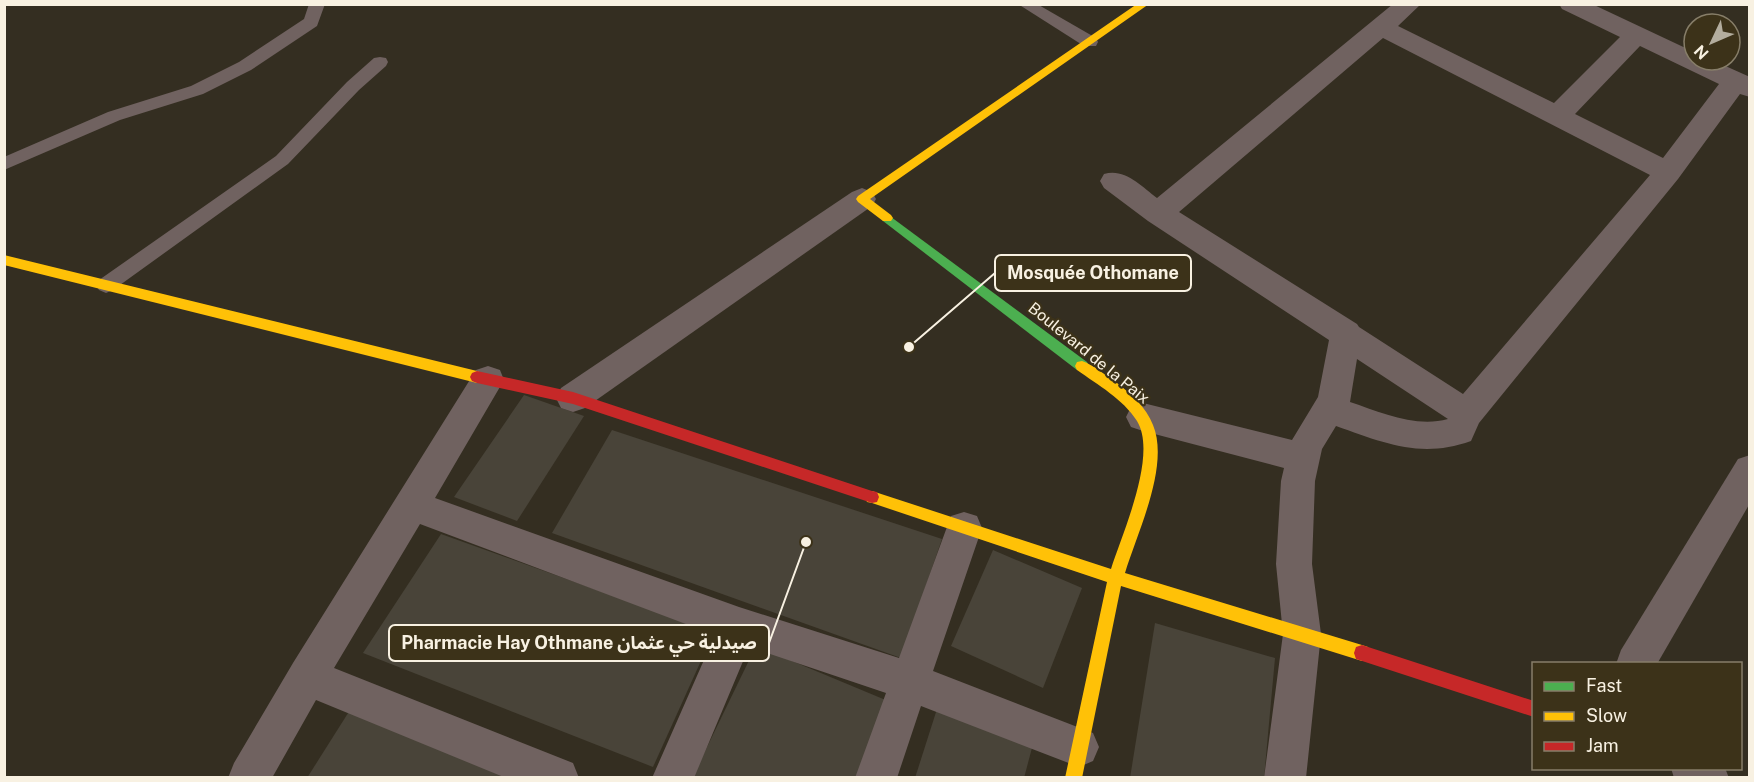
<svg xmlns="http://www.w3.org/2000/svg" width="1754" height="782" font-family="'Public Sans','Noto Sans Arabic',sans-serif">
<rect width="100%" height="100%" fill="#342e21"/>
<g fill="#494439">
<polygon points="524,395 584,416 517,521 454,497"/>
<polygon points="612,430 942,539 901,658 552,533"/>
<polygon points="441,534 714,632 653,767 363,653"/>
<polygon points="993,550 1082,588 1043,688 951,646"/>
<polygon points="1155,623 1275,658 1264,778 1130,778"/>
<polygon points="756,646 888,701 857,778 692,778"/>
<polygon points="937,709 1033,744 1024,778 915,778"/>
<polygon points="350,710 516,778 307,778"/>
</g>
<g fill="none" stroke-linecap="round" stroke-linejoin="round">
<g fill="#706260" fill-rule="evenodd">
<polygon points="309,4 325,4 317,26 251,70 203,94 120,120 4,170 4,157 108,112 191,86 239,62 304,19"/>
<polygon points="1018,4 1037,4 1096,38 1098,42 1096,46 1084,46"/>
<polygon points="380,57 386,58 388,62 386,66 359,90 288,164 113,290 106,293 99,290 96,285 99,280 276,156 347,82 374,58"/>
</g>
<g fill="#706260" fill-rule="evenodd">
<path d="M1393 4H1421L1398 26 1554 103 1620 37 1562 9 1559 4H1592L1694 52V60H1712L1750 77V97L1740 94 1678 179 1479 423 1471 441C1421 459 1384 443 1336 426L1322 449 1315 481 1312 564 1321 634 1306 778H1264L1283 634 1276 564 1281 481 1284 468 1143 431 1131 427 1126 417 1131 407 1143 403 1292 440 1318 397 1329 340 1148 221 1104 188 1100 181 1104 174C1125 168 1141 186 1157 198ZM1383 38 1650 175 1463 394 1359 327 1357 324 1179 212ZM1640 46 1719 84 1663 158 1575 114ZM1357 359 1448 419C1415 428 1380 412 1350 402Z"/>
<polygon points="862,188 872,192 876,199 872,206 585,408 573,412 561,408 556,398 561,388 852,192"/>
<polygon points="488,366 500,370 504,380 435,498 739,607 899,658 951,516 964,512 977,516 982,528 933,671 1093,733 1099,747 1093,761 1079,767 921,706 897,778 855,778 886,693 749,647 694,778 652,778 715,635 420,524 334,668 573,763 579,778 506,778 316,700 272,778 228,778 234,763 293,663 476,370"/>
<polygon points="1750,455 1750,503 1657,664 1616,664 1621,650 1738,459"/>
<polygon points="1671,768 1725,768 1729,778 1674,778"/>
</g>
<polygon fill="#4caf50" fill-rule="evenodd" points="887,214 1087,362 1089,366 1087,370 1077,370 883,221 881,218 883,215"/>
<g fill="#ffc107" fill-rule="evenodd">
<polygon points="1137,4 1149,4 870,199 891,215 893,218 891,221 883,221 858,202 856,199 858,196"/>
<polygon points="4,255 477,371 482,373 484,377 482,381 477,383 4,265"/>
<path d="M1082 361C1094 365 1106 376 1117 383 1132 395 1146 407 1153 425 1170 466 1137 533 1125 573L1362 645 1368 647 1370 653 1368 659 1362 661 1121 586 1082 778H1065L1107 582 872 503 867 502 865 497 867 492 872 491 1111 569C1122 534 1158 455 1137 421 1123 399 1098 385 1077 370L1075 366 1077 362Z"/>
</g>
<g fill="#c62828" fill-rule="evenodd">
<polygon points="477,371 573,392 872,491 877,492 879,497 877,502 872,503 573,404 477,383 472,381 470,377 472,373"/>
<polygon points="1362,645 1534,701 1534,717 1356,659 1354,653 1356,647"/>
</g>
</g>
<g text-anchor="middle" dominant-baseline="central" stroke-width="4.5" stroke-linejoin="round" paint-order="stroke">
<g font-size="16" fill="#f8f1e2" stroke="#3c3219">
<text transform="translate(1089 353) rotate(39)">Boulevard de la Paix</text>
</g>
</g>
<path fill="none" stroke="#f8f1e2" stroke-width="2" d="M909 347L995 273M806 542L769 643"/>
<g fill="#f8f1e2" stroke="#3c3219" stroke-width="2">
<circle cx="909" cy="347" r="6"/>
<circle cx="806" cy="542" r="6"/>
</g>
<g fill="#3c3219" stroke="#f8f1e2" stroke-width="2">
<rect x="995" y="255" width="196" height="36" rx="6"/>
<rect x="389" y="625" width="380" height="36" rx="6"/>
</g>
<g font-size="18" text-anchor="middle" font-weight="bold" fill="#f8f1e2">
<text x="1093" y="279">Mosquée Othomane</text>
<text x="579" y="649">Pharmacie Hay Othmane صيدلية حي عثمان</text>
</g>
<rect width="1754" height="782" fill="none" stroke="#f8f1e2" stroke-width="12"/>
<rect x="1532" y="662" width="210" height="108" fill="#3c3219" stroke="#877e69" stroke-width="1.5"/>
<rect x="1544" y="682" width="30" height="9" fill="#4caf50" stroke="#877e69" stroke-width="1.5"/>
<text x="1586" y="692" font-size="18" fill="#f8f1e2">Fast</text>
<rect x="1544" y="712" width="30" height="9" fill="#ffc107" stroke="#877e69" stroke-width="1.5"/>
<text x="1586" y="722" font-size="18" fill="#f8f1e2">Slow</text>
<rect x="1544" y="742" width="30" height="9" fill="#c62828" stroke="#877e69" stroke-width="1.5"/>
<text x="1586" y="752" font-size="18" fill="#f8f1e2">Jam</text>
<g transform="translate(1712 42) rotate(226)"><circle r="28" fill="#3c3219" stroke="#877e69" stroke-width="1.5"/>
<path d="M0-4.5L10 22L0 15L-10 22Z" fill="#b3ad9e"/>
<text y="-9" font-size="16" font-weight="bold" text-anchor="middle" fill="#f8f1e2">N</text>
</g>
</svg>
